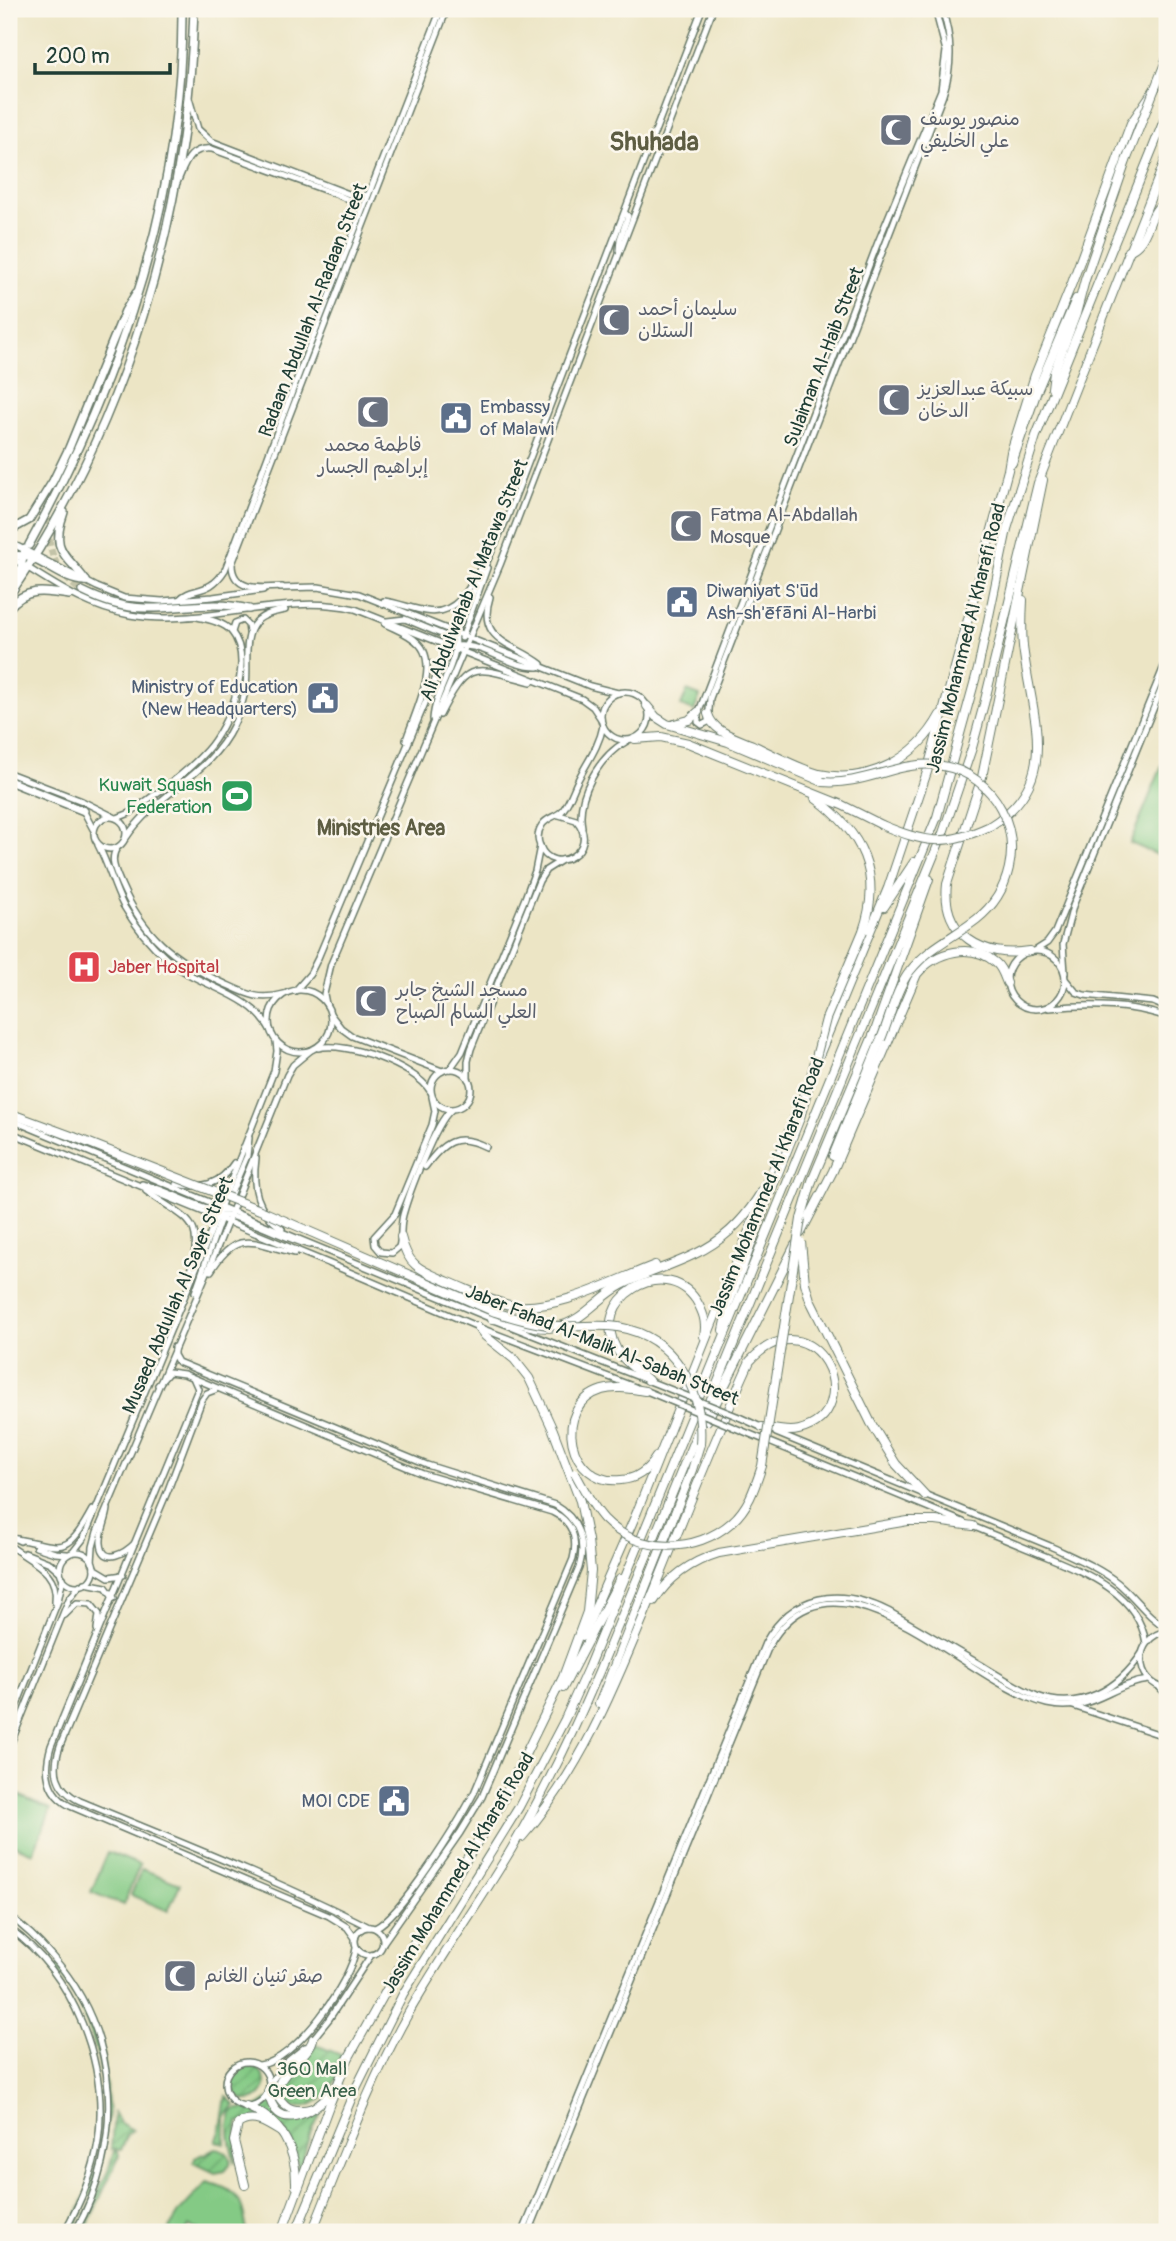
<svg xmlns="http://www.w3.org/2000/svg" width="1176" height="2241" font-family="Pangolin,'Playpen Sans Arabic',sans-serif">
<defs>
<pattern id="garden-furrows" width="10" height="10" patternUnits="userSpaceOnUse" patternTransform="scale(1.75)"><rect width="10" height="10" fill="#84ca85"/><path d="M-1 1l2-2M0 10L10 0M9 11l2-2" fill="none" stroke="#6ba56e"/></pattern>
</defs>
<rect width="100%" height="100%" fill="#fbf7ec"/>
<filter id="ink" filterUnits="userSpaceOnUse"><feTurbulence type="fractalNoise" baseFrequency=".0143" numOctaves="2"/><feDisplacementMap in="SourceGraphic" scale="14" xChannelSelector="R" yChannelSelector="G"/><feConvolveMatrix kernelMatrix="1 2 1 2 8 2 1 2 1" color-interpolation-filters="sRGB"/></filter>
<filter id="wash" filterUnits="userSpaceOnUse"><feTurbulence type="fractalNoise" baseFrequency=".00686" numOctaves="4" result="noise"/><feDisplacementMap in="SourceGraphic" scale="28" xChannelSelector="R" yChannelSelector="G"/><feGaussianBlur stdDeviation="1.57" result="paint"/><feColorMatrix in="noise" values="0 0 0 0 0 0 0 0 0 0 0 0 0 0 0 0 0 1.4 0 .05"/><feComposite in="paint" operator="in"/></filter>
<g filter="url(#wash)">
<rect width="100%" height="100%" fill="#ece5c5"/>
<g fill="#84ca85" stroke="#52845c" stroke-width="2">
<polygon points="687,691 700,696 694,711 681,706"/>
<polygon points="1167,754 1167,859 1130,843"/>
<polygon points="9,1791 51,1809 33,1853 9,1843"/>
<polygon points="108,1852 140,1865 123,1905 91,1892"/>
<polygon points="142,1869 180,1884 168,1911 131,1895"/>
<path d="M207 2182C240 2190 242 2201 247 2232H204L189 2226 186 2232H167L180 2211Z"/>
</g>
<g fill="url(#garden-furrows)" stroke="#52845c" stroke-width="2">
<path d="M58 1965 80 1998 102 2051 109 2113 97 2181 73 2232H68C118 2142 117 2052 55 1968Z"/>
<path d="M316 2045 346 2057C333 2085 329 2106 294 2108 291 2105 284 2100 282 2096 275 2082 307 2055 316 2045Z"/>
<circle cx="248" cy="2083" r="17"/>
<polygon points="226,2096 235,2105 225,2117 225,2144 216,2142 221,2129"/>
<path d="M267 2100 294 2120 312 2114 327 2102 309 2137 298 2175C298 2143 283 2123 257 2107Z"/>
<path d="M245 2108 266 2118 238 2122 235 2163C231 2147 224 2125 234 2110Z"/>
<polygon points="114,2113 120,2123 133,2130 128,2133 121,2150 111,2149"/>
<path d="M216 2149C226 2150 232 2156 230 2165L225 2171 215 2173 194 2163 195 2158Z"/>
<polygon points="114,2151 118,2152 119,2156 85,2231 78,2232 108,2171"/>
</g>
</g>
<g filter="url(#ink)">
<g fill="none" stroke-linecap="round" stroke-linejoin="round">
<path stroke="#c3c3a8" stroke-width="7" stroke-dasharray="7 3.5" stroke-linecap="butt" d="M50 518C45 548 56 574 82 591"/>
<defs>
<g id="minor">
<path d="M935 9 946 51 941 90 878 242 698 714V722L702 725 708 722 710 698 943 95C953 65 952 39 942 9"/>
<polyline points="189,98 198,129 211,141 354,196 368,195"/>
<path d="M177 183C185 165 188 147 212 149L338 195 355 203 361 212"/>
<polyline points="619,250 620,239 628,216 625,213"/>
<polyline points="9,542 97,587 124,598 162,601 213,597 263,590"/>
<path d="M10 557C51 581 81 606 130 615 204 628 282 592 355 609L582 699 593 707 601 719"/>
<path d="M282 587C262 588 232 592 232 564L447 9"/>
<polyline points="280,588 318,587 359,594 590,686 618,693"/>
<path d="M490 597C476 642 514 643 541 664"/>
<path d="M180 599C192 586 209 596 225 570L304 360 441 9"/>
<path d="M384 601C399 603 412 609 426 611 458 617 472 584 484 561"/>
<polyline points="387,621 405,619 453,639"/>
<path d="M385 624C397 630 410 634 419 644 440 666 414 714 406 740"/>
<polyline points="232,632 235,623 243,620 248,625 249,632"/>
<polyline points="462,638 487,568"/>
<path d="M449 647C482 639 506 668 539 667"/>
<circle cx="625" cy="716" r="24"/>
<path d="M440 715C469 658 474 667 531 682"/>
<path d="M433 719C435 689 461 660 455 632"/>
<polyline points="9,773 82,801 114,817"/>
<polyline points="83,810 93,829"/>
<path d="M559 815 576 820C602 850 552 878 540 846 537 839 538 831 542 825 547 817 557 817 563 810 570 801 573 790 578 780 587 762 599 747 603 726"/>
<circle cx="110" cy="833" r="16"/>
<path d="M117 818 130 813C156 793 185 775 206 751 228 727 256 661 231 631 223 622 208 619 197 617"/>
<path d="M582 827C576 796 599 756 627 741"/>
<path d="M126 838C156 793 210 775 233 726 240 713 244 699 246 685 249 666 242 637 256 622 263 614 275 612 285 610"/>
<path d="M98 845C108 864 113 885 123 905 134 924 150 944 167 959 199 988 250 991 271 1031"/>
<path d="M117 848C109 859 116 872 121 884 143 935 173 960 223 983 247 994 258 1001 284 994"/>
<polyline points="1036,950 1047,943 1055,932 1167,659"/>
<circle cx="1036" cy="980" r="29"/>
<polyline points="1065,973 1063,944 1073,906 1167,675"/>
<polyline points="1066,980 1076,992 1084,995 1153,1002 1167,1008"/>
<circle cx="300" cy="1021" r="31"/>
<polyline points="295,991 310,974 318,958 455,632 507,518 702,9"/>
<polyline points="326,1004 324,994 331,964 500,565 713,9"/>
<path d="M1049 1008C1088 1004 1130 1004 1167 1017"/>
<polyline points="331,1015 341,1028 352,1036 442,1071"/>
<path d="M318 1048C346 1041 415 1066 430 1091"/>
<circle cx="451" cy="1089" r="20"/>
<polyline points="450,1069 462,1052 525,898 535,871 540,846"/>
<polyline points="468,1079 468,1061 471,1049 539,881 546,870 562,860"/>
<path d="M432 1097 435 1111 432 1125 395 1214 374 1237 375 1245 381 1252 392 1253 399 1247C402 1237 400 1226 403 1215 409 1193 436 1122 451 1110"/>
<polyline points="9,1119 492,1319 677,1392"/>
<polyline points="9,1132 328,1263 478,1327 635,1387"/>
<path d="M256 1158C252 1189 256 1209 282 1229"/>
<path d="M425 1167C444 1142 455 1132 486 1147"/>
<path d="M142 1184C168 1189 207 1214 229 1211"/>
<path d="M177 1184C202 1189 220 1185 234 1163"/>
<path d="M146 1191C191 1223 207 1219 187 1281"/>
<polyline points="229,1198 247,1156 249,1138"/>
<path d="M217 1216C238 1212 286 1240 310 1245"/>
<path d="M211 1271C238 1227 254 1244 295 1253"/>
<polyline points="195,1292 221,1218"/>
<path d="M174 1347V1355L178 1362 427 1465 555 1505C578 1518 587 1542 579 1568L482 1797 460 1833 383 1943"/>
<path d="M194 1380 198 1389 51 1746C44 1770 46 1793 70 1806L329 1916 347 1927 355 1938"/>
<path d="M158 1385 169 1372 184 1374 423 1474 552 1512C572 1521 578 1538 573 1559L474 1793C459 1822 401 1916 375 1928"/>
<path d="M215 1390 207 1393 202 1400 168 1490 60 1746C52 1770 55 1789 80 1801 177 1841 275 1879 369 1927"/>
<polyline points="644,1390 673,1402"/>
<polyline points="739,1417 763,1428"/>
<polyline points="733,1427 963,1522"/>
<path d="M776 1433 1050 1546C1073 1557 1098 1567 1118 1583 1136 1598 1147 1617 1167 1628"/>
<path d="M108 1509C107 1520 100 1532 101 1543 103 1567 126 1552 135 1543"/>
<path d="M972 1526C994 1535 1016 1544 1038 1553 1081 1571 1137 1590 1146 1643"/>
<polyline points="9,1536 20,1541"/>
<path d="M17 1539C64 1548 67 1556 92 1510"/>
<polyline points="36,1547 55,1553 67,1554"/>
<path d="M13 1548C34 1563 59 1572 55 1602"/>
<polyline points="73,1552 84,1538 200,1259 274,1071 277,1051 276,1041"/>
<circle cx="77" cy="1569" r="17"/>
<polyline points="25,1553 50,1563 59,1571"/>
<polyline points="92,1562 93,1547 97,1532 209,1268 287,1075 293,1065 311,1050"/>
<polyline points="94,1568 109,1577 123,1575"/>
<polyline points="85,1583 106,1587 114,1598"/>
<polyline points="65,1615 77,1603 91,1604 99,1614 97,1629"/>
<path d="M1167 1631C1133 1637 1133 1682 1167 1689"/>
<polyline points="1160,1688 1167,1695"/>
<polyline points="1073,1706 1167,1737"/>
<polyline points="9,1725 58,1601 63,1578"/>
<polyline points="9,1748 69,1599 80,1585"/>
<path d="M9 1916C26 1928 39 1941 52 1956 121 2034 125 2144 75 2232"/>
<circle cx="369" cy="1941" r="14"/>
<path d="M9 1928C74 1975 109 2063 98 2142 93 2174 80 2204 64 2232"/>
<polyline points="312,2040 329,2019 371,1955"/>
<circle cx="247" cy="2084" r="22"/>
<path d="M259 2065C294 2063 352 1981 356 1948"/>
<polyline points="269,2085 284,2064 305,2047"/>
<path d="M523 2232 765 1643C793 1593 839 1587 888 1611 919 1629 950 1647 981 1665 999 1676 1018 1688 1037 1696 1080 1712 1119 1689 1142 1653"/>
<path d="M529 2232 769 1646C836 1529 966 1685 1047 1704 1092 1714 1110 1684 1149 1680"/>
</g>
<g id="major">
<path d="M64 512C50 552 65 552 86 581"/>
<polyline points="9,531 29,520 53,481 69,448 125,311 136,293"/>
<path d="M29 545C119 381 183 198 182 9"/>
<path d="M9 557C35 548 59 582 86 581"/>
<polyline points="9,577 12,572"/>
<polyline points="9,587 21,567 25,549"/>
<path d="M82 591C102 601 122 608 145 608 180 609 215 600 249 609"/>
<path d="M9 596C126 424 188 216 194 9"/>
<path d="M9 608C26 587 45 591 69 595"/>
<polyline points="9,781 84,811"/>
</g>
<g id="highway">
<path d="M1128 251C1151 243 1146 210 1167 201"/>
<polyline points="1052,388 1054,372 1076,314 1085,280 1126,161"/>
<polyline points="1012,463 1037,391 1076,299"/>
<polyline points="647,706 656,717 667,724 728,742 823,782"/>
<path d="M708 714C713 733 740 739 755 746 776 756 797 768 819 774 868 785 917 758 940 715"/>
<polyline points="674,724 689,720 698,712"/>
<polyline points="635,739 661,737 688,743 842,805 882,825"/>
<path d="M815 798C862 832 883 874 863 931"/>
<path d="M990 826C1061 782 1033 721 1024 654 1021 636 1022 618 1023 600"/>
<polyline points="884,907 914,862"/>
<path d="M1030 951C984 959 941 935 947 884L982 777 1043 480"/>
<polyline points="818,1058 888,888 927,772 1008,470 1011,452 1035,375 1072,283 1131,123 1167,71"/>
<polyline points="9,1113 74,1137"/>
<polyline points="833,1156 881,1039"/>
<polyline points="801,1219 812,1181 875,1031 929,879"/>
<path d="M801 1233 833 1171 917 974C936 951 972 942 996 963 1002 968 1004 976 1007 983"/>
<path d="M401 1237C408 1268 423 1271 449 1282 469 1290 489 1301 510 1305 554 1313 613 1281 655 1265"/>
<path d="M492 1319C514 1319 532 1331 555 1327 582 1323 598 1297 622 1285 645 1273 671 1266 695 1254 761 1223 777 1159 803 1096"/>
<polyline points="723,1330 728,1306 764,1210"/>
<path d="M648 1380C637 1370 624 1362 617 1350 588 1300 664 1253 696 1300 703 1312 707 1322 704 1336"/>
<path d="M645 1391C631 1389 616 1386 602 1390 551 1406 568 1486 621 1480 636 1479 648 1470 656 1457"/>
<polyline points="707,1421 795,1245"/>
<polyline points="871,1423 896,1464 925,1495"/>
<path d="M654 1601C669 1577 693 1561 719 1553L908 1521H936L973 1526"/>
<polyline points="583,1636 637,1512 761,1201"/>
<polyline points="563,1688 620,1579"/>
<polyline points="599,1704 692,1470 700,1444"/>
<path d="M522 1837C582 1770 616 1683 650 1601 683 1520 714 1440 750 1361 814 1293 872 1411 799 1430 787 1433 774 1429 762 1427"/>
<path d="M268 2091C276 2136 312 2112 332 2092"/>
<path d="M246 2106C281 2120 297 2149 296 2186"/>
<path d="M313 2108C304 2111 293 2112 285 2105 259 2083 309 2059 313 2039"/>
<path d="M245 2185 234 2141 238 2124C253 2113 268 2124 282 2133"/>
<polyline points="282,2232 330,2103 348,2059 405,1957 500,1806 563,1677 587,1612 591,1571 588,1540 580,1501 553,1430 529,1378 514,1359 485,1336 478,1327"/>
<polyline points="296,2232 354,2092 403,1994 519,1807 565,1719 588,1668 937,817 978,669 1007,529 1036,436 1167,113"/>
<path d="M312 2232C342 2159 369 2083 408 2014 440 1957 479 1904 512 1848 545 1791 573 1733 599 1672L943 833 972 748 984 704 1038 483 1167 156"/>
</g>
</defs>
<use href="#minor" stroke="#677867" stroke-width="8"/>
<use href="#major" stroke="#677867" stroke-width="10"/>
<use href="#highway" stroke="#677867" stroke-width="10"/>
<use href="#minor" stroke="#fff" stroke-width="5"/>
<use href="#major" stroke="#fff" stroke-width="7"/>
<use href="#highway" stroke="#fff" stroke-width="8"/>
<defs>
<g id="minor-bridge">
<polyline points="677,1392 739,1417"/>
<polyline points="673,1402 733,1427"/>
</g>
<g id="highway-bridge">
<polyline points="1126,161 1167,58"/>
<path d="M823 782C865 786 903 758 943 766 968 770 990 787 1001 809 1021 846 1010 893 977 919 954 937 929 947 910 971 896 989 890 1018 881 1039"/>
<path d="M882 825C925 843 945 847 990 826"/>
<path d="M74 1137 260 1210 495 1312C517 1319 541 1326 564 1326 582 1327 600 1324 618 1327 675 1337 704 1390 700 1444"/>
<polyline points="765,1206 800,1118 826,1019 863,931"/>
<polyline points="801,1242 805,1283 810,1300 871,1423"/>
<path d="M575 1473C584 1489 592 1506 604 1519 638 1554 696 1554 732 1522 749 1507 755 1487 762 1466L801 1219"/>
</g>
</defs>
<use href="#minor-bridge" stroke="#677867" stroke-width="8" stroke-linecap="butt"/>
<use href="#highway-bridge" stroke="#677867" stroke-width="10" stroke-linecap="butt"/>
<use href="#minor-bridge" stroke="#fff" stroke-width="5"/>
<use href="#highway-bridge" stroke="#fff" stroke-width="8"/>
</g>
</g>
<defs>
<symbol id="mosque-square" viewBox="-11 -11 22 22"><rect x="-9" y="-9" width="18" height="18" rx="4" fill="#6b7280" stroke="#fbf7ec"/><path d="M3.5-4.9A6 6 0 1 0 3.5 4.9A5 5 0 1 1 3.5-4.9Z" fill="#fff"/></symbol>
<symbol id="civic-square" viewBox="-11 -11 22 22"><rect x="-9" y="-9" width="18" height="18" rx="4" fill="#5c6f8a" stroke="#fbf7ec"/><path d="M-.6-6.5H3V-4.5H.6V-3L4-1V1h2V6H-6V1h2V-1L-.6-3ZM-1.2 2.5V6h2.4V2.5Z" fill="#fff"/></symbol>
<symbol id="stadium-square" viewBox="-11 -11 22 22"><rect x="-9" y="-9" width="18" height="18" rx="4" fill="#2e9e5b" stroke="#fbf7ec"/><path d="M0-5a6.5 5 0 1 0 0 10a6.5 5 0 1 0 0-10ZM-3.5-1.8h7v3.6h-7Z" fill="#fff"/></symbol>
<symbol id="hospital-square" viewBox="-11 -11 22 22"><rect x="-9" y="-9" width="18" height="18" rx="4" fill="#e0444e" stroke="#fbf7ec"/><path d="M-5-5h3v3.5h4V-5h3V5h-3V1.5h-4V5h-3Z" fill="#fff"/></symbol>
</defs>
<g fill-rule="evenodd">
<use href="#mosque-square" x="877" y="111" width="38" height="38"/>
<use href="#mosque-square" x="595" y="301" width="38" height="38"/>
<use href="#mosque-square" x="875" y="381" width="38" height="38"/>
<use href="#mosque-square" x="354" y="393" width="38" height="38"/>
<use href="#civic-square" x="437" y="399" width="38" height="38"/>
<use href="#mosque-square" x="667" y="507" width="38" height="38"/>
<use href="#civic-square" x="663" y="583" width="38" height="38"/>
<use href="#civic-square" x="304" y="679" width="38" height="38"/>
<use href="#stadium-square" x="218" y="777" width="38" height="38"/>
<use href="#hospital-square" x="65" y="948" width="38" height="38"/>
<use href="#mosque-square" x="352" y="982" width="38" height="38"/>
<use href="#civic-square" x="375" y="1782" width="38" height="38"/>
<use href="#mosque-square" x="161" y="1957" width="38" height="38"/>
</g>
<g text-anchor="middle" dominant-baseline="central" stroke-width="5" stroke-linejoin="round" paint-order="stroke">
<g font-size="19" fill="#5b616d" stroke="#fbf7ec" text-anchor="start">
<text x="920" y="119">منصور يوسف<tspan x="920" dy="22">علي الخليفي</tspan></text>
<text x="638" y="309">سليمان أحمد<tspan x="638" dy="22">الستلان</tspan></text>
<text x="918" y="389">سبيكة عبدالعزيز<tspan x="918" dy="22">الدخان</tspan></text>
<text x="373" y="445" text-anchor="middle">فاطمة محمد<tspan x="373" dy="22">إبراهيم الجسار</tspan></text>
<text x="710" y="515">Fatma Al-Abdallah<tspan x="710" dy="22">Mosque</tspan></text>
<text x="396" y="990">مسجد الشيخ جابر<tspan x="396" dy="22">العلي السالم الصباح</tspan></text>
<text x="204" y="1976">صقر ثنيان الغانم</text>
</g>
<g font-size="19" fill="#1f3d34" stroke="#fbf7ec">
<text transform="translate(313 310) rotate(-69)">Radaan Abdullah Al-Radaan Street</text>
<text transform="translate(824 357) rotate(-69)">Sulaiman Al-Haib Street</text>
<text transform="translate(474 580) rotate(-68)">Ali Abdulwahab Al Matawa Street</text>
<text transform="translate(966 638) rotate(-76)">Jassim Mohammed Al Kharafi Road</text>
<text transform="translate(767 1187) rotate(-68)">Jassim Mohammed Al Kharafi Road</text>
<text transform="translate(178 1295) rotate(-67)">Musaed Abdullah Al Sayer Street</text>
<text transform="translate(602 1345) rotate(22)">Jaber Fahad Al-Malik Al-Sabah Street</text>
<text transform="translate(458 1873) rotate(-59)">Jassim Mohammed Al Kharafi Road</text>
</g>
<g font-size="19" fill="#4e5e75" stroke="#fbf7ec" text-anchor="start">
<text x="480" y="407">Embassy<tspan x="480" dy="22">of Malawi</tspan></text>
<text x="706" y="591">Diwaniyat S'ūd<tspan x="706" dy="22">Ash-sh'ēfāni Al-Harbi</tspan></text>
<text x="298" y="687" text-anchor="end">Ministry of Education<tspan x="298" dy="22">(New Headquarters)</tspan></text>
<text x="370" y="1801" text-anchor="end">MOI CDE</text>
</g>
<g font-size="19" fill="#27864d" stroke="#fbf7ec" text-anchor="end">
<text x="212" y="785">Kuwait Squash<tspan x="212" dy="22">Federation</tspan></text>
</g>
<g font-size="19" fill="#be3a42" stroke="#fbf7ec" text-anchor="start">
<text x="108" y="967">Jaber Hospital</text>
</g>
<g font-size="19" fill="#386048" stroke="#fbf7ec">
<text x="312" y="2069">360 Mall<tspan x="312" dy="22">Green Area</tspan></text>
</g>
<g font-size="21" font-weight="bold" fill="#5d5d42" stroke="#fbf7ec">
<text x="381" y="828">Ministries Area</text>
</g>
<g font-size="26" font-weight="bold" fill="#5d5d42" stroke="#fbf7ec">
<text x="654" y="142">Shuhada</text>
</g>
</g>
<rect width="1176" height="2241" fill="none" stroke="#fbf7ec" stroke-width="35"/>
<path d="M35 63v10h135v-10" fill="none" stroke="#1f3d34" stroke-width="3.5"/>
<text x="46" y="63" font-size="21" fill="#1f3d34" stroke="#fbf7ec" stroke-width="5" paint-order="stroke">200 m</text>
</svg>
